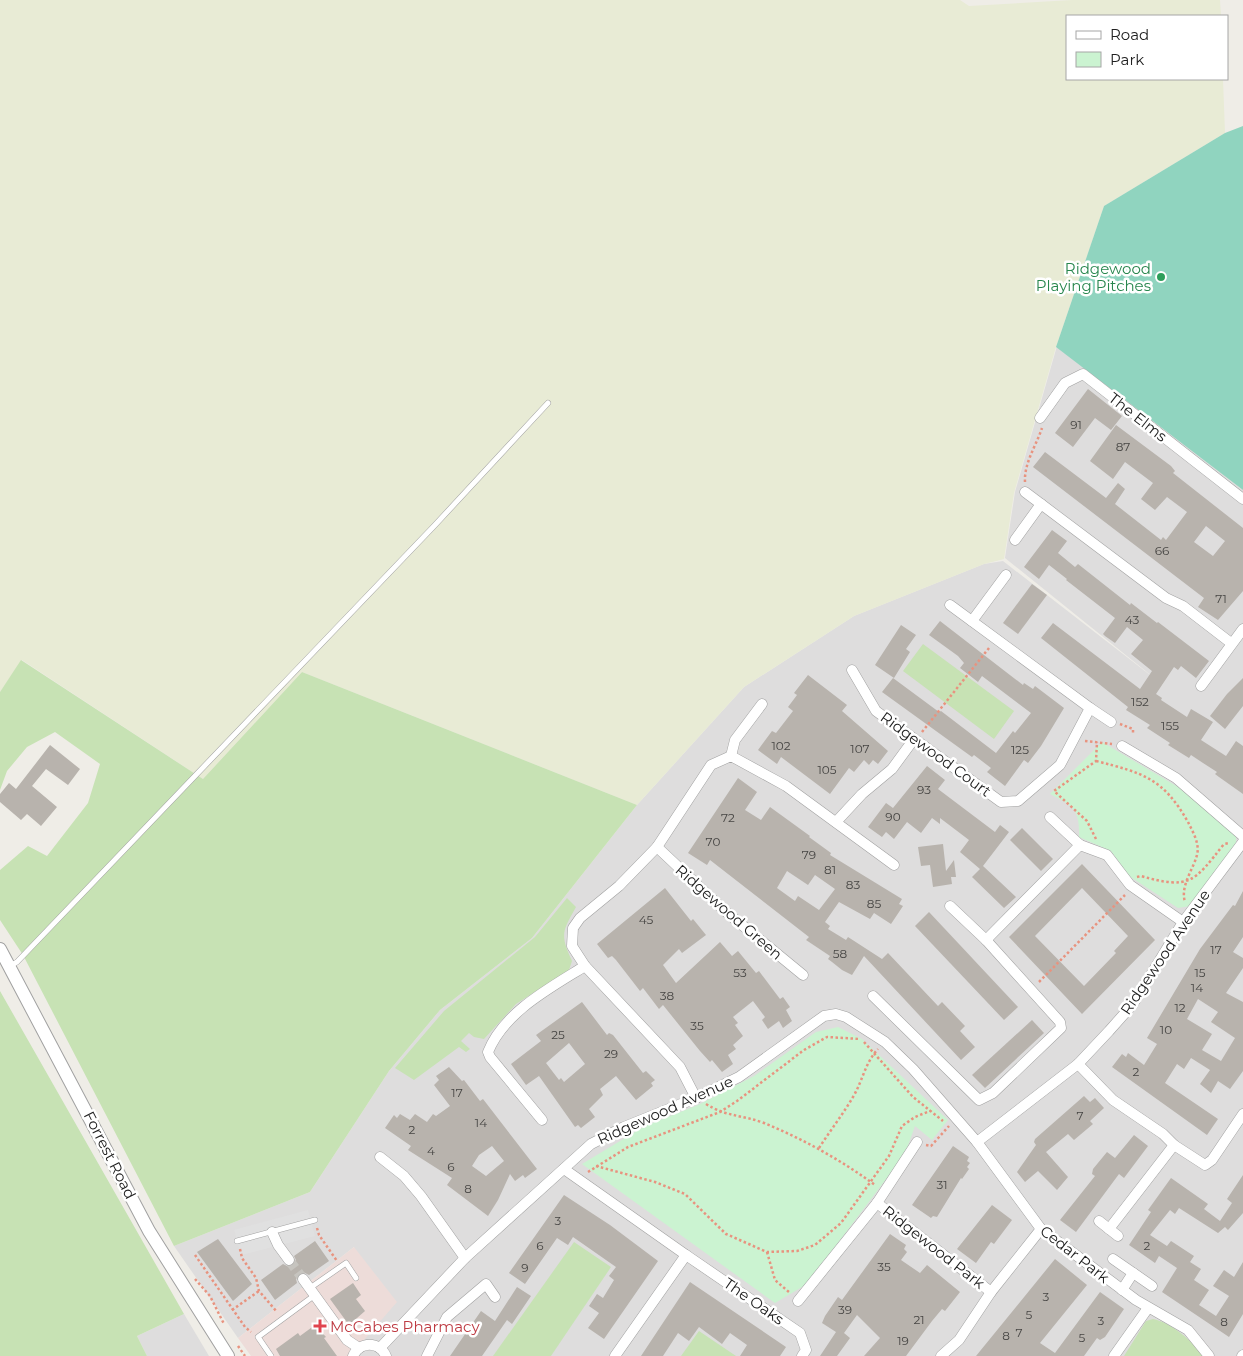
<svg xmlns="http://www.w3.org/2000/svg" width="1243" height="1356" font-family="Montserrat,sans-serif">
<rect width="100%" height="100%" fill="#efede7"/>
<g fill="#dedddd">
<polygon points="1057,346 1243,490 1243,1356 350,1356 354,1247 238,1338 174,1246 310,1192 389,1071 440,1010 532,938 637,805 744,687 854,616 984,564 1003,561 1163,685 1005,558 1015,492"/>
<polygon points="184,1314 209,1356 147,1356 137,1336"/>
</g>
<polygon fill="#eddcd9" points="354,1247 397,1302 350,1356 251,1356 238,1338"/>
<polygon fill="#e8ebd5" points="0,0 960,0 969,6 1072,0 1220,0 1221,16 1067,16 1067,79 1223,79 1225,133 1104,206 1056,347 1014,493 1004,559 984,564 854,616 744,687 637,805 302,672 203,779 22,660 0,692"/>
<g fill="#c7e2b4">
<polygon points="923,644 1014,711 994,739 903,671"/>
<polygon points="21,660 203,779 302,672 637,805 532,938 440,1010 389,1071 310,1192 174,1246 23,955 0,920 0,870 28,846 47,856 88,803 100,764 55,732 27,747 7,771 0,790 0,692"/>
<path d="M567 898 576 907C562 932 560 935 572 961L569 970 516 1004 484 1039 474 1037 469 1033 461 1041 470 1049 466 1052 459 1047 414 1080 395 1068 444 1011 535 937Z"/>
<polygon points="0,991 184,1314 137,1336 147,1356 0,1356"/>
<polygon points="574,1242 611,1267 551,1356 493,1356"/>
<path d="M1153 1319C1170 1322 1194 1342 1203 1356H1124L1146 1321Z"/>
<polygon points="699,1331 736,1356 681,1356"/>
</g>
<g fill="#cbf3d1">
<path d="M1102 742 1178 787 1236 834V846L1191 906 1178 908 1129 876 1111 851 1079 837C1080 809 1073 806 1050 794Z"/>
<polygon points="838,1027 862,1039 948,1120 932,1140 915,1126 905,1154 807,1284 775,1303 582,1164 645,1126 698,1105 754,1076 816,1032"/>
</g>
<polygon fill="#90d4bf" points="1243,126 1243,490 1056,347 1104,206 1225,133"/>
<polygon fill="#e0e0e0" points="308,1210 315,1236 241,1255 234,1230"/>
<g fill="#b8b3ad" fill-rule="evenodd">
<polygon points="1088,389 1122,416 1111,430 1095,418 1073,447 1055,433"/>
<path d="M1116 425 1171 466 1175 471 1173 473 1243 528V591L1218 620 1198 607 1204 598 1033 467 1045 452 1106 498 1118 483 1125 489 1115 504 1161 540 1163 537 1166 540 1187 512 1167 497 1155 510 1141 499 1153 483 1125 462 1113 479 1090 461ZM1206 526 1225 541 1213 556 1194 542Z"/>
<polygon points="1052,530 1067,541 1058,553 1075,567 1078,564 1130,605 1131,603 1157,623 1158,622 1209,661 1196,678 1181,666 1178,670 1174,667 1156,694 1162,698 1161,700 1187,717 1191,709 1213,722 1201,740 1226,756 1236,741 1243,746 1243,794 1219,777 1215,774 1217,772 1203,763 1191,755 1189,758 1168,745 1170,743 1147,728 1150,725 1126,710 1128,707 1041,638 1053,623 1140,689 1152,671 1131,654 1143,640 1127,627 1115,643 1105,636 1103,634 1115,618 1066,580 1067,579 1049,565 1039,579 1024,567"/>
<polygon points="1032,584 1047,595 1018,634 1003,623"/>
<polygon points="940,621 1023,685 1024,683 1033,689 1035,686 1064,708 1041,746 1028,763 1024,760 1005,786 987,772 991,768 974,755 972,757 882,692 893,678 939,712 941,711 996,753 1013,731 1015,733 1031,713 982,676 978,682 960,668 964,663 958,656 929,635"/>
<polygon points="901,625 916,635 906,649 910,652 894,678 875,665"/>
<polygon points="808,675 847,705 842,711 888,751 878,764 873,760 869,765 864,760 854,772 849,768 830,794 781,757 777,764 758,750 772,731 776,733 793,711 788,707 797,695 794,693"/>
<polygon points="1243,678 1243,706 1225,729 1210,716 1227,694"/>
<polygon points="50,745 80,769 68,785 46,769 32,786 57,807 41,826 27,814 21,820 0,802 0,794 9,783 16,789"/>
<polygon points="927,766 945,780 938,789 995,832 1000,825 1009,832 983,866 1016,897 1004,908 972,877 980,869 960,852 969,840 940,818 940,824 932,818 921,833 907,822 894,839 886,832 882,837 868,827 886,803 893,808"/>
<path d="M738 778 757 792 745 810 761 820 770 807 810 836 809 837 831 853 830 855 902 899 899 904 903 906 891 924 874 913 870 919 839 902 825 922 830 926 828 929 846 940 848 937 882 959 888 953 938 1006 942 1002 965 1026 960 1031 975 1047 961 1060 864 956 852 975 842 970 832 962 828 959 830 956 806 940 809 937 710 860 707 865 688 853ZM787 871 808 885 815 875 835 889 819 910 798 896 795 901 777 888Z"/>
<polygon points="1022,828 1053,859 1041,871 1010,840"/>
<polygon points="943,844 946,871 954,860 956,877 951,877 952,884 933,887 930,865 921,866 918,847"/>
<path d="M1082 864 1155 940 1082 1014 1009 937ZM1082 888 1128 936 1114 951 1116 953 1084 986 1035 936Z"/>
<polygon points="665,888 691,921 693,919 706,935 682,953 679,949 663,965 676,983 720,942 732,956 738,951 756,973 759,971 780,999 783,997 790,1007 786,1010 792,1021 783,1028 779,1021 768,1029 762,1020 765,1017 753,1001 733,1017 738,1023 735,1025 743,1036 733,1045 736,1049 728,1055 733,1064 722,1072 712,1060 710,1062 700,1051 663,1005 659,1009 643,988 640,991 616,960 612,956 608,958 597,944"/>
<path d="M1243 891V937L1233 952 1243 958V968L1226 993 1243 1002V1071L1230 1089 1218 1081 1211 1093 1200 1084 1210 1070 1191 1058 1184 1069 1177 1064 1165 1083 1218 1119 1207 1135 1112 1067 1122 1054 1126 1057 1128 1053 1144 1065 1157 1044 1147 1038 1200 949 1233 905 1235 906ZM1198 999 1218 1012 1211 1022 1235 1038 1221 1061 1202 1050 1212 1034 1187 1019Z"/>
<polygon points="929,912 1018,1007 1004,1020 915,926"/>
<path d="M582 1002 607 1035 609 1033 613 1035 643 1073 646 1071 655 1080 651 1083 653 1086 636 1100 616 1076 600 1089 603 1095 589 1109 595 1117 581 1128 578 1125 575 1127 539 1076 526 1085 511 1064 541 1041 536 1035ZM569 1043 585 1064 564 1082 561 1078 559 1080 546 1063Z"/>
<polygon points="1032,1020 1044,1033 985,1088 972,1075"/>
<path d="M449 1067 462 1081 464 1080 480 1101 483 1099 537 1169 525 1178 523 1175 515 1181 510 1174 498 1200 488 1216 447 1185 452 1178 408 1150 411 1146 385 1128 394 1115 397 1118 400 1114 410 1120 415 1114 427 1122 433 1114 436 1116 450 1106 434 1085 439 1080 436 1076ZM492 1146 504 1161 486 1176 472 1166 479 1155Z"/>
<polygon points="1084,1096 1090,1102 1095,1098 1104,1108 1090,1121 1093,1124 1074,1140 1068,1134 1046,1152 1068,1177 1057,1190 1038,1171 1025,1182 1017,1172 1036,1145 1034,1142 1035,1139"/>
<polygon points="1134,1135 1148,1146 1124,1178 1119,1174 1076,1232 1060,1220 1095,1176 1092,1174 1093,1169 1107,1152 1115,1158"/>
<polygon points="953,1146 969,1157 967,1161 970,1163 967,1167 969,1169 962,1179 961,1178 937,1217 933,1216 931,1218 912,1205"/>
<polygon points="1243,1175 1243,1213 1228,1230 1225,1227 1218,1233 1179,1208 1175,1214 1170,1210 1150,1235 1167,1246 1171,1241 1194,1256 1190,1262 1201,1269 1194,1280 1209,1290 1199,1305 1216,1316 1229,1296 1213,1286 1224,1270 1234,1277 1243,1262 1243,1314 1229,1337 1162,1292 1177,1268 1159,1256 1155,1263 1129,1245 1151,1212 1148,1210 1171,1178 1208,1204 1204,1209 1220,1221 1232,1203 1227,1199"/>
<polygon points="564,1195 610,1225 658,1261 604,1339 588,1328 599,1313 589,1306 597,1294 603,1298 614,1280 609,1276 616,1267 573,1237 568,1245 557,1238 525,1284 509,1273"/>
<polygon points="992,1205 1012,1220 994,1244 991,1242 976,1263 957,1249"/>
<polygon points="890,1234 906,1245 904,1249 907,1252 901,1260 920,1273 927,1265 960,1292 945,1311 942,1309 932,1321 906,1356 864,1356 880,1338 857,1315 844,1333 850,1338 837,1356 820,1356 836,1332 822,1323 825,1316 838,1297 842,1300"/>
<polygon points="218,1239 252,1284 233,1301 197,1252"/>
<polygon points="315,1241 329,1261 309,1275 303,1272 299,1274 296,1279 297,1283 275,1300 261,1280 283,1264 289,1267 293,1265 296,1260 294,1256"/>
<polygon points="1055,1259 1087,1285 1040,1343 1055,1353 1100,1292 1124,1309 1105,1337 1100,1340 1097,1338 1084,1356 976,1356"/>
<polygon points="690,1282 786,1347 780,1356 740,1356 747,1345 730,1333 722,1344 699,1327 689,1341 678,1333 663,1356 641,1356"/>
<polygon points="353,1283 361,1295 356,1299 365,1311 349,1325 330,1299"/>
<polygon points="517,1287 531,1296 512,1324 507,1320 482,1356 450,1356 481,1311 495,1321"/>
<polygon points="315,1325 326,1337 324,1338 337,1356 280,1356 276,1349 298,1333 300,1336"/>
</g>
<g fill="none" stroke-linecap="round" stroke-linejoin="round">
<polyline stroke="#c6c4bf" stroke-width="10" stroke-dasharray="10 5" stroke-linecap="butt" points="289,1260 303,1279"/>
<defs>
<g id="service">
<polyline points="10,966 17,962 435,525 548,403"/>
<polyline points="237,1241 315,1220"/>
<polyline points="310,1288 346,1263 356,1278"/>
<polyline points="271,1356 258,1337 315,1295"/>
</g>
<g id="minor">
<polyline points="1040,418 1065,383 1083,374 1243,499"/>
<polyline points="1025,492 1041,504"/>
<polyline points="1015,540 1041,504 1166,598 1183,606 1231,643"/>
<polyline points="972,621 1006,575"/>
<polyline points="852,670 876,711 1001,802 1018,801 1060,765 1090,708 950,605"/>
<polyline points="1201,686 1243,629"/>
<polyline points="1090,708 1111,722"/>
<polyline points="1122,746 1176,778 1243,836"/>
<polyline points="731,756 735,740 762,704"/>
<polyline points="1050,817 1080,845"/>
<polyline points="836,822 862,794 892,769 914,739"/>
<polyline points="657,847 725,911 803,975"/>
<polyline points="950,906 986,940"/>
<polyline points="873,996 979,1100 993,1093 1061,1028 1060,1022 986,940 1080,845 1107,855 1130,885 1183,922"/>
<polyline points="1078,1064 1113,1100 1163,1134 1174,1145 1205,1165 1212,1160 1243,1114"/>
<polyline points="696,1098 680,1067 585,966 572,946 573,928 580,918 619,886 657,847 711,765 731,756 786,786 894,865"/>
<path d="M542 1120 490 1057 488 1052C504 1012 550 988 585 966"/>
<polyline points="917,1142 877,1203 991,1292"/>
<polyline points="977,1142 1078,1064 1109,1031 1133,1004 1183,922 1243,842"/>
<polyline points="380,1157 404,1176 421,1196 465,1258"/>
<polyline points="564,1169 686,1255 615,1356"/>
<polyline points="1099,1221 1118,1236"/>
<polyline points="1109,1229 1174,1145"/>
<polyline points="272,1232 278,1245 289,1260"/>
<polyline points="686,1255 800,1333 806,1350 802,1356"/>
<polyline points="1113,1259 1152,1286"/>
<polyline points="303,1279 347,1340 359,1348"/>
<polyline points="1122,1290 1133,1273"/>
<polyline points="798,1301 877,1203"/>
<polyline points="380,1348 465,1258 591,1144 624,1127 696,1098 739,1077 824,1016 836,1014 846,1017 885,1042 913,1069 977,1142 1041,1229 1136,1300 1188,1330 1209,1356"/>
<path d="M353 1356C360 1341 379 1341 386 1356"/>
<polyline points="427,1356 447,1317 486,1284 495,1297"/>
<polyline points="941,1356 959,1340 991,1292 1041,1229"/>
<polyline points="1114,1356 1148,1308"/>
<polyline points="1242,1356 1243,1355"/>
</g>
<polyline id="tertiary" points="0,949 149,1231 228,1356"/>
</defs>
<use href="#service" stroke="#a1a1a1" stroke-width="6"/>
<use href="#minor" stroke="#a1a1a1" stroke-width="11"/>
<use href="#tertiary" stroke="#a1a1a1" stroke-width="14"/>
<g stroke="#e8937f" stroke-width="2.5" stroke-dasharray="2.5 2.5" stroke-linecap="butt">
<path d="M1025 482C1024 463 1036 446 1042 428"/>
<polyline points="1120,724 1133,729 1133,734"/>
<polyline points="922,732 989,648"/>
<polyline points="1085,741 1112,744"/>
<path d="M1096 761C1143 773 1163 778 1188 822 1193 832 1200 844 1197 855 1193 870 1180 886 1185 902"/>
<polyline points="1096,839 1087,821 1054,791 1096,761 1097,742"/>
<path d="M1137 877 1141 876C1190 890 1194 882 1224 844L1229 843"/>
<polyline points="1039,982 1125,895"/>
<polyline points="864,1042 913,1097 943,1121"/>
<path d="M706 1104C727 1117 743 1115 764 1123 803 1139 841 1160 875 1185"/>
<polyline points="926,1145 931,1146 949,1126"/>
<path d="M819 1148C830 1131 843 1114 853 1097 863 1080 865 1063 878 1049"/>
<polyline points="596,1166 655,1182 685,1194 726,1234 767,1252 797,1251 815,1245 841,1223 889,1156 902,1126 915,1117 930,1111"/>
<polyline points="588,1172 628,1147 720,1112 737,1101 804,1050 827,1037 860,1039"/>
<polyline points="317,1228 319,1235 337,1261"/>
<polyline points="240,1249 242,1258 256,1278 259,1291 277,1312"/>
<polyline points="767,1252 775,1280 790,1293"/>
<polyline points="195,1255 245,1327 251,1332"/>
<polyline points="195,1279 210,1296 224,1324"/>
<polyline points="232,1310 259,1291"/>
<polyline points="238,1346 245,1356"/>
</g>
<use href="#service" stroke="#fff" stroke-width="5"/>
<use href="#minor" stroke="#fff" stroke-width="10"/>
<use href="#tertiary" stroke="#fff" stroke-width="12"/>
</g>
<circle fill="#2e9e5b" stroke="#fff" stroke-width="2" cx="1161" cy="277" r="5"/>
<path fill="#e0444e" stroke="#fff" stroke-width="2" d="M317.5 1318.5h5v5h5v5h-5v5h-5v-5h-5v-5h5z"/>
<g text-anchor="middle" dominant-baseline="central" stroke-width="5" stroke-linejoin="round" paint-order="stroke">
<g font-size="12" fill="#464543">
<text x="1076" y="424">91</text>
<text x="1123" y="446">87</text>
<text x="1162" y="550">66</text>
<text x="1221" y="598">71</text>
<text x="1132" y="619">43</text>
<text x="1140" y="701">152</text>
<text x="1170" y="725">155</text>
<text x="781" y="745">102</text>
<text x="860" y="748">107</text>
<text x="1020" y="749">125</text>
<text x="827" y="769">105</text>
<text x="924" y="789">93</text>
<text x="893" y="816">90</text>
<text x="728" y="817">72</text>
<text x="713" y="841">70</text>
<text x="809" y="854">79</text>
<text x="830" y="869">81</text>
<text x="853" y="884">83</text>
<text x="874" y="903">85</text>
<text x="646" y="919">45</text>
<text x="1216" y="949">17</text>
<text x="840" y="953">58</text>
<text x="740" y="972">53</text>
<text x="1200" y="972">15</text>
<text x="1197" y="987">14</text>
<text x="667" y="995">38</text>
<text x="1180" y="1007">12</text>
<text x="697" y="1025">35</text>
<text x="1166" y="1029">10</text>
<text x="558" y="1034">25</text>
<text x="611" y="1053">29</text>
<text x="1136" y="1071">2</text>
<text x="457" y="1092">17</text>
<text x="1080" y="1115">7</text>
<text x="481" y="1122">14</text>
<text x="412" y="1129">2</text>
<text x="431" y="1150">4</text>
<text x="451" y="1166">6</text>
<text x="942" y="1184">31</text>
<text x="468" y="1188">8</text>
<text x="558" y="1220">3</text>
<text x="540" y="1245">6</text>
<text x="1147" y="1245">2</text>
<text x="884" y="1266">35</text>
<text x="525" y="1267">9</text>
<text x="1046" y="1296">3</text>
<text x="845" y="1309">39</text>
<text x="1029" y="1314">5</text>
<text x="919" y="1319">21</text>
<text x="1101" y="1320">3</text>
<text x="1224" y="1321">8</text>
<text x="1019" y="1332">7</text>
<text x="1006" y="1335">8</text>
<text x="1082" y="1337">5</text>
<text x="903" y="1340">19</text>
</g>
<g font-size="15" fill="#27864d" stroke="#fff" text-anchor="end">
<text x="1151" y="268">Ridgewood<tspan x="1151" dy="17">Playing Pitches</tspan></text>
</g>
<g font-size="15" fill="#202020" stroke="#fff">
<text transform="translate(1138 417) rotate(38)">The Elms</text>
<text transform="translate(936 754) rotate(36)">Ridgewood Court</text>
<text transform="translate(729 912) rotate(41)">Ridgewood Green</text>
<text transform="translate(1165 952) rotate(-56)">Ridgewood Avenue</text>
<text transform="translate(665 1110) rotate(-24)">Ridgewood Avenue</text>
<text transform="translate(110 1155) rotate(63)">Forrest Road</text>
<text transform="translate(934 1247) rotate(38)">Ridgewood Park</text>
<text transform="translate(1075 1254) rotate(38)">Cedar Park</text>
<text transform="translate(754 1301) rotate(35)">The Oaks</text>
</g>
<g font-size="15" fill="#be3a42" stroke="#fff" text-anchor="start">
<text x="330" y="1326">McCabes Pharmacy</text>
</g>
</g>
<rect x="1066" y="15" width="162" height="65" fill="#ffffff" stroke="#a6a6a6"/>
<rect x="1076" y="31" width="25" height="8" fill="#ffffff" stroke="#a6a6a6"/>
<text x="1110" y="40" font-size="15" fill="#202020">Road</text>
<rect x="1076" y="52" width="25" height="15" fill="#cbf3d1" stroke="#a6a6a6"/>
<text x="1110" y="65" font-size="15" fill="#202020">Park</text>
</svg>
